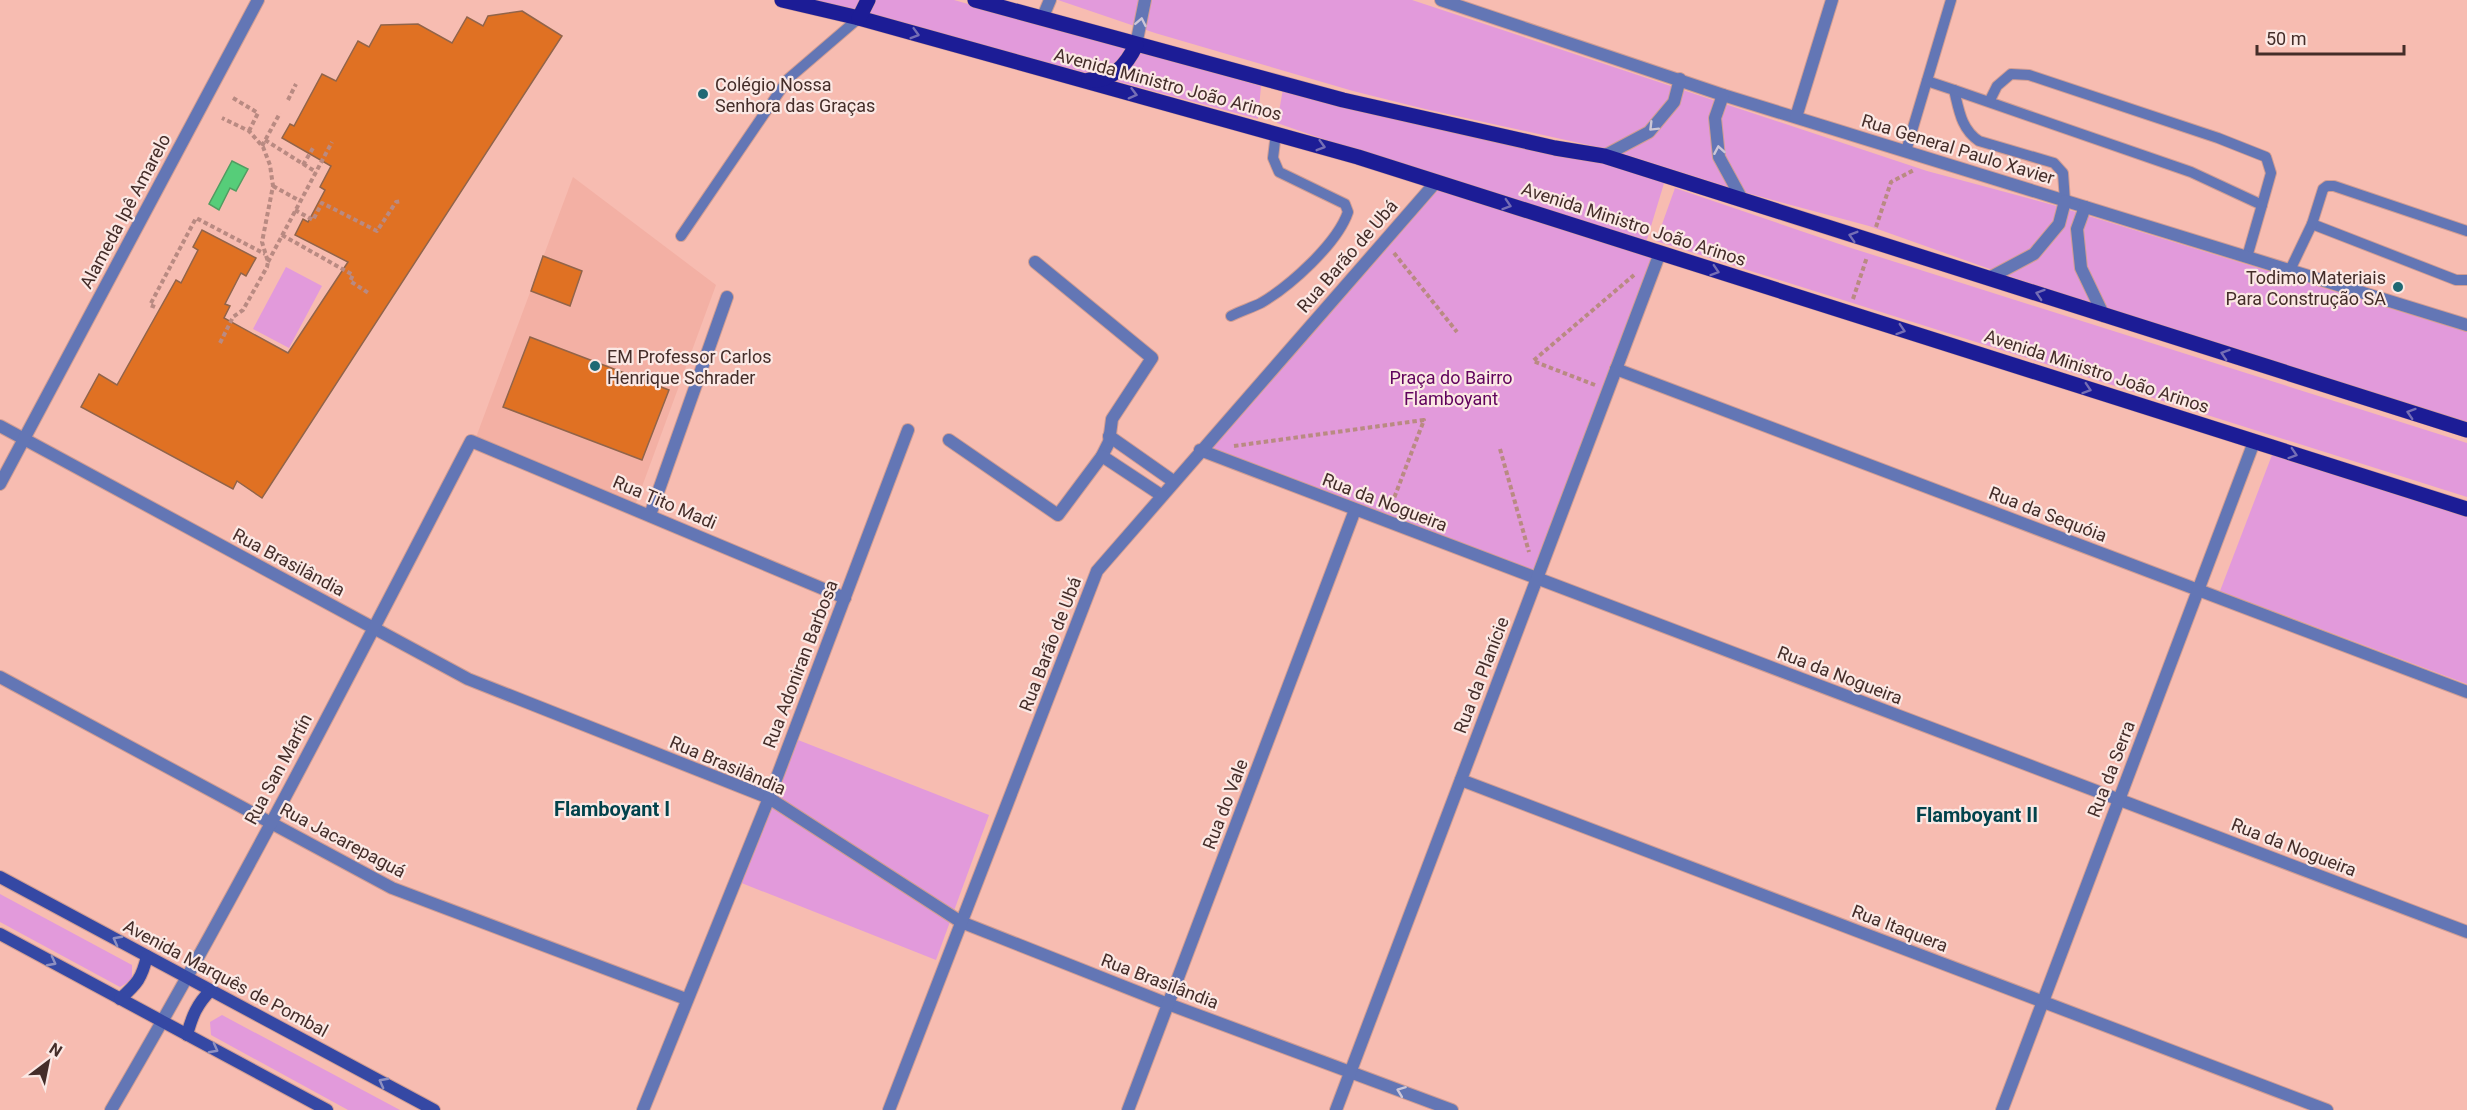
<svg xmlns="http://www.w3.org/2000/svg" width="2467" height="1110" font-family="Roboto,sans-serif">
<rect width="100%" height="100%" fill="#f7bcb1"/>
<polygon fill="#f3b0a4" points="573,177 716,285 636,503 475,440"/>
<g fill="#e29adb">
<polygon points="814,0 954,0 1261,86 1258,119"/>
<polygon points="1058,0 1412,0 1927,171 2053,205 2467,332 2467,422 2094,306 1869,226 1747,193 1611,150 1425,109 1353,91 1155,33"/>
<polygon points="1283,89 1548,148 1665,180 1645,246 1438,179 1277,123"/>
<polygon points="1436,182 1660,253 1537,579 1200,450"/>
<polygon points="1675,188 1848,247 2467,443 2467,497 1656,241"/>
<polygon points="286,267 322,286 289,348 253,329"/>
<polygon points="2272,455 2467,517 2467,684 2220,591"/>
<polygon points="793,738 989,815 936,960 739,882"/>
<polygon points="0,894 132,965 132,980 120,987 0,922"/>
<polygon points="222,1015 400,1110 348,1110 211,1035 210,1022"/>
</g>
<polygon fill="#56cd79" stroke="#519d61" stroke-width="1.5" points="232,161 248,169 236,191 230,188 219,210 209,204"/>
<g fill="#e07123" stroke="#91644a" stroke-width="1.5">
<polygon points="522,11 562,36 262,498 237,481 233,489 81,407 99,374 117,385 176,280 181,283 198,250 193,247 202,230 256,258 246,276 241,273 225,304 230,306 224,318 288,353 348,262 295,235 303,219 308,222 325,190 320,187 331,166 282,138 290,124 294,126 322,74 336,81 358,41 369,47 381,25 418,24 452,43 467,17 483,26 488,16"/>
<polygon points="543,256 582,271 570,306 531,291"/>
<polygon points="530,337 669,390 642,460 503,407"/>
</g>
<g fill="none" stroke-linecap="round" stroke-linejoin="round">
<defs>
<g id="lane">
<path d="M1927 81 1954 90C1959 110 1961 129 1979 141L2054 163 2063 173 2065 201"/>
<polyline points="1954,90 2191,172 2262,205 2271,173 2266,157 2218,138 2029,75 2011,74 1997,86 1989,102"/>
<polyline points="1906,151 1951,0"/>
<polyline points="2312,224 2456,280 2467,280"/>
<polyline points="681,236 788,79 859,18"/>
<polyline points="2247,257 2262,205"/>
<polyline points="2290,270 2312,224 2323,189 2327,186 2334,186 2467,231"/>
<path d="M1231 316C1240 311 1251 308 1261 303 1290 286 1337 244 1348 212L1345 204 1279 172 1273 158 1276 133"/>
</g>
<g id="street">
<polyline points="1441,0 1723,95 2467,325"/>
<polyline points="1042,19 1050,0"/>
<polyline points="1136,45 1145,0"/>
<polyline points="1723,95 1715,118 1719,157 1743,201"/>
<polyline points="1796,117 1832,0"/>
<polyline points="1604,156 1649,132 1674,102 1680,79"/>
<polyline points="2085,207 2077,229 2081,268 2104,316"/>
<polyline points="1035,262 1152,358 1112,419 1109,442 1102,456"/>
<polyline points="1989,278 2034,254 2059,224 2065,201"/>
<polyline points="1616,369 2467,692"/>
<polyline points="0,426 468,679 769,798 961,922 1168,1004 1452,1110"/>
<polyline points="1109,436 1173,481"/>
<polyline points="949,440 1058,515 1102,456 1161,495"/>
<polyline points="1200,450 2467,932"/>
<polyline points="0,484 258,0"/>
<polyline points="650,515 727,297"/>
<polyline points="0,677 392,888 686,999"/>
<polyline points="1461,780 2327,1110"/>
<path d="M111 1110C239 892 354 666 471 441L845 598"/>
<polyline points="643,1110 769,798 908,430"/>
<polyline points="889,1110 1097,571 1436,182"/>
<polyline points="1128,1110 1355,510"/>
<polyline points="1336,1110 1660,253"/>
<polyline points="2002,1110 2254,442"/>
</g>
<g id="secondary">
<polyline points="0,877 434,1110"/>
<polyline points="0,934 327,1110"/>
<path d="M120 999C137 984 142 978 147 956"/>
<path d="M187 1035C192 1016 197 1004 211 990"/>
</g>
<g id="primary">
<polyline points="782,0 859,18 1358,157 2467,509"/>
<polyline points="975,0 1343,100 1555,148 1604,156 2467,430"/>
<polyline points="859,18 868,0"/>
<path d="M1089 80C1112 82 1127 64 1136 45"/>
</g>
</defs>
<use href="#lane" stroke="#d09d93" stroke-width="12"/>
<use href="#street" stroke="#d09d93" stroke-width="14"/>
<use href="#secondary" stroke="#d09d93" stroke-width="14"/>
<use href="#primary" stroke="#d09d93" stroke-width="16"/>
<g stroke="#b98a82" stroke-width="4" stroke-dasharray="4.5 3" stroke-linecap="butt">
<polyline points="233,98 258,113 249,131"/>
<polyline points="288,100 296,84"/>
<polyline points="265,140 316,172"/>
<polyline points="262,146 280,113"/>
<polyline points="303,165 313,148"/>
<polyline points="273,186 300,201"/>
<polyline points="295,210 313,220 322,203 377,231 396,202 402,201"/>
<polyline points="1876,227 1891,182 1914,170"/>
<polyline points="282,235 353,275 350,281 370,294"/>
<polyline points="1394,253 1457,332"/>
<polyline points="268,262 332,142"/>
<polyline points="1853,299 1867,257"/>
<polyline points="155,307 150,305 196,218 265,254"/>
<polyline points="220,343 233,317 243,310 267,267 268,262 262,242 273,186 270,165 263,147 249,131 222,118"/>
<polyline points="1595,385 1533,361 1634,275"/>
<polyline points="1234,446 1424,420 1391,506"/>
<polyline points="1500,449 1529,552"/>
</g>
<use href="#lane" stroke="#6376b5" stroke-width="10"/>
<use href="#street" stroke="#6376b5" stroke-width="12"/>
<use href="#secondary" stroke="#3548a4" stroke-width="12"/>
<use href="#primary" stroke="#1c1c96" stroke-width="15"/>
</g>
<defs><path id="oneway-chevron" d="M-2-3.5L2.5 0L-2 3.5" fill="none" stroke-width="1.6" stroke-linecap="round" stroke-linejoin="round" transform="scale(1.5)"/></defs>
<g stroke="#cdc6d6">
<use href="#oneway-chevron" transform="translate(1141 22) rotate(-79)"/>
<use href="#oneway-chevron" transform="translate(1653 127) rotate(135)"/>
<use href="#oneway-chevron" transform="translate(1719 150) rotate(-100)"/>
<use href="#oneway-chevron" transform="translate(1401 1091) rotate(-159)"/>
</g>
<g stroke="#756eb5">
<use href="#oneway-chevron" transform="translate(915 34) rotate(16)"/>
<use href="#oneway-chevron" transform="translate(1133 94) rotate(15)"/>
<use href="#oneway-chevron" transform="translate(1321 146) rotate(16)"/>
<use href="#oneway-chevron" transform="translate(1507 205) rotate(18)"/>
<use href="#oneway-chevron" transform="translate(1853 236) rotate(-163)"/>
<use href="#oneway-chevron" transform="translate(1715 271) rotate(18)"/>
<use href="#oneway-chevron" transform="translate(2040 294) rotate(-162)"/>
<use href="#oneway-chevron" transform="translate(1901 330) rotate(18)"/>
<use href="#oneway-chevron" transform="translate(2225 354) rotate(-162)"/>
<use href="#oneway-chevron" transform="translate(2087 389) rotate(18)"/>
<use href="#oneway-chevron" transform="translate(2411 413) rotate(-162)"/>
<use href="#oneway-chevron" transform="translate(2293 454) rotate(18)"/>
</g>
<g stroke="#8e90c1">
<use href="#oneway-chevron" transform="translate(117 940) rotate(-152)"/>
<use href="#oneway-chevron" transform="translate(52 962) rotate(28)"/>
<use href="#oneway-chevron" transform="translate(214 1049) rotate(28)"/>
<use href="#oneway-chevron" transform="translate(383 1082) rotate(-152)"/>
</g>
<g fill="#1f6974" stroke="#fbe8e4" stroke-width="2">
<circle cx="703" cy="94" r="6"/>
<circle cx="2398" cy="287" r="6"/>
<circle cx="595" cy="366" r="6"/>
</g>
<g text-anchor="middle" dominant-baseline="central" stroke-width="4.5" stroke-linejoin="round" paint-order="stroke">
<g font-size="18" fill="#442d29" stroke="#fbe8e4" text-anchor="start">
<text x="715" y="84">Colégio Nossa<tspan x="715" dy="21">Senhora das Graças</tspan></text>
<text x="2386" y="277" text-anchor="end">Todimo Materiais<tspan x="2386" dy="21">Para Construção SA</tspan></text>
<text x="607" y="356">EM Professor Carlos<tspan x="607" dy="21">Henrique Schrader</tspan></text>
</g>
<g font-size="18" fill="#442d29" stroke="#fbe8e4">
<text transform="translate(1168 84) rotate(15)">Avenida Ministro João Arinos</text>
<text transform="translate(1958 149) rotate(17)">Rua General Paulo Xavier</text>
<text transform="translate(125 211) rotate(-62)">Alameda Ipê Amarelo</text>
<text transform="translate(1634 224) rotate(18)">Avenida Ministro João Arinos</text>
<text transform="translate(1347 256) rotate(-49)">Rua Barão de Ubá</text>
<text transform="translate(2097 371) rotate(18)">Avenida Ministro João Arinos</text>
<text transform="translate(665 502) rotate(23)">Rua Tito Madi</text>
<text transform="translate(1385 502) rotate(21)">Rua da Nogueira</text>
<text transform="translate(2048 514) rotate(21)">Rua da Sequóia</text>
<text transform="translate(289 562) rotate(28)">Rua Brasilândia</text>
<text transform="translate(1050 644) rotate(-69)">Rua Barão de Ubá</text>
<text transform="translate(800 664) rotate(-69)">Rua Adoniran Barbosa</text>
<text transform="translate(1481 675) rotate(-69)">Rua da Planície</text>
<text transform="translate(1840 675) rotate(21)">Rua da Nogueira</text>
<text transform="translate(728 765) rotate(23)">Rua Brasilândia</text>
<text transform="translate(278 769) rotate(-62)">Rua San Martín</text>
<text transform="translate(2111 769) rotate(-69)">Rua da Serra</text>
<text transform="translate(1225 804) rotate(-69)">Rua do Vale</text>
<text transform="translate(343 840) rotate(28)">Rua Jacarepaguá</text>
<text transform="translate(2294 847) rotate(21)">Rua da Nogueira</text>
<text transform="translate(1900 928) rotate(21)">Rua Itaquera</text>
<text transform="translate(226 978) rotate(28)">Avenida Marquês de Pombal</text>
<text transform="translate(1160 981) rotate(21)">Rua Brasilândia</text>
</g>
<g font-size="18" fill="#60035c" stroke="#fbe8e4">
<text x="1451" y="377">Praça do Bairro<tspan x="1451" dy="21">Flamboyant</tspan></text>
</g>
<g font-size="20" font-weight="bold" fill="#01424b" stroke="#fbe8e4">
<text x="612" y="809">Flamboyant I</text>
<text x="1977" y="815">Flamboyant II</text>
</g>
</g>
<g transform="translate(48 1062) rotate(32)" stroke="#fbe8e4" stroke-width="4.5" paint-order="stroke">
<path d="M0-4.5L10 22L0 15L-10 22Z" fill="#442d29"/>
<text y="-9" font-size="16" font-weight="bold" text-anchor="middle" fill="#442d29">N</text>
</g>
<path d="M2257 45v9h147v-9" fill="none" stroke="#442d29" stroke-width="3"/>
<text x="2266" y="45" font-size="18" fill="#442d29" stroke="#fbe8e4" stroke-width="4.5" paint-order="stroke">50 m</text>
</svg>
